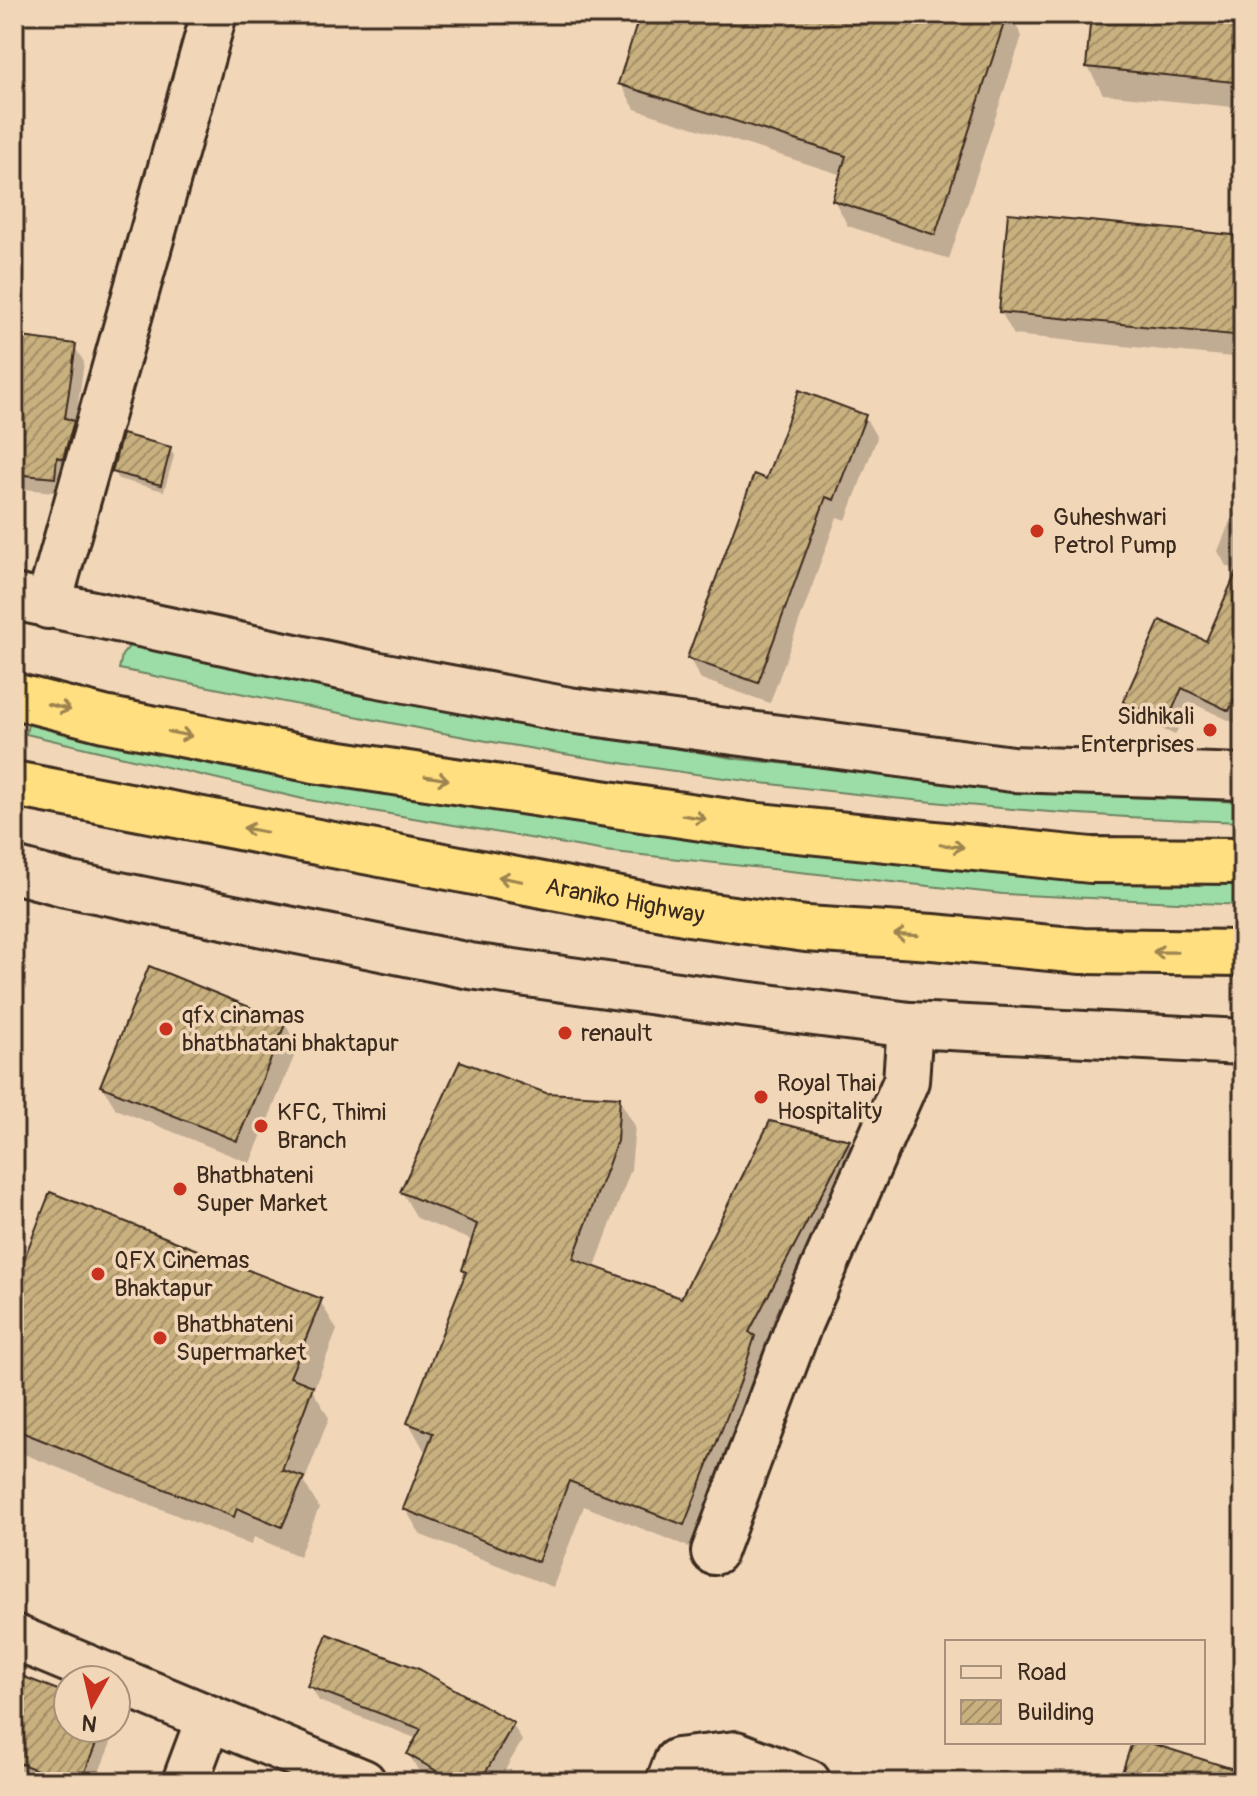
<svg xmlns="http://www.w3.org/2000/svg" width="1257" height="1796" font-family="Pangolin,sans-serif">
<defs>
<pattern id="building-hatch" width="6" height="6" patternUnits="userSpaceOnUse" patternTransform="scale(2)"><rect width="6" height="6" fill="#c8b07f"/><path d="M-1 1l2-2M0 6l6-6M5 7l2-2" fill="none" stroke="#a48f67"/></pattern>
</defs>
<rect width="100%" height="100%" fill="#f1d6b8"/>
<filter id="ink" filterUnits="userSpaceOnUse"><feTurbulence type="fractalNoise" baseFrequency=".0125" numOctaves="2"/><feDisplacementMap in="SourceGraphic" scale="16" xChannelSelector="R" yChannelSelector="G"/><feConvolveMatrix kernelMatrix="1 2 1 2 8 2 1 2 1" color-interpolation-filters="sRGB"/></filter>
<g filter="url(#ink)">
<g fill="#9cdca6" stroke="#6c8362" stroke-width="2">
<path d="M131 644 493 717 738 759 1126 797 1243 802V822C990 814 736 785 487 741 364 719 242 693 119 669L122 655Z"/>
<polygon points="29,719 1243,880 1243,905 1003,894 605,851 303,799 26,734"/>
</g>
<g fill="#0003">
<polygon points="643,14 1009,14 1022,36 949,259 848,226 834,200 842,175 635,109 620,83"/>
<polygon points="1093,14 1243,14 1243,108 1103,94 1088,67"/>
<polygon points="1243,239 1243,358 1014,335 1001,312"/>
<polygon points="14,338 74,346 84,362 75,426 82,438 64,493 14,488"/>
<polygon points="865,417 877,438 846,520 837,517 770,703 701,679 689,658 767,481"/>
<polygon points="170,449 174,456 164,491 118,479 114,471"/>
<polygon points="1237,504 1243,506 1243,711 1237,724 1190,702 1175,735 1134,716 1125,701 1207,644 1238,570 1226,566 1218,551"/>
<polygon points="285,1024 298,1047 250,1163 116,1109 102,1086"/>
<polygon points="546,1095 619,1099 635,1126 631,1169 594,1269 682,1301 849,1142 864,1168 699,1551 584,1506 553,1587 421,1535 405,1509 428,1451 424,1450 409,1423 467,1275 464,1270 473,1241 417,1218 402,1192"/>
<polygon points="14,1290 320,1301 337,1330 313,1391 329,1418 304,1482 319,1508 299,1556 254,1537 251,1545 14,1450"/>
<polygon points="310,1685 513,1725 522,1741 498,1782 439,1782 418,1770 409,1754 418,1739 319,1701"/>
<polygon points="68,1696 68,1728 117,1728 95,1782 14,1782 14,1697"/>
<polygon points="217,1773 247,1782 214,1782"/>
</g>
<g fill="url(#building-hatch)" stroke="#3b2a1e" stroke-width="2">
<polygon points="640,14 1007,14 935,235 832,200 846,156 618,84"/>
<polygon points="1091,14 1243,14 1243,83 1086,67"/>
<polygon points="1008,213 1243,236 1243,336 999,312"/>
<polygon points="14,336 76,344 65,418 74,421 63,459 57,457 55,478 14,474"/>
<polygon points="799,390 866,415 834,500 826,497 758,683 687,658 754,474 766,479"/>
<polygon points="122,434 171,447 161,485 112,472"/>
<polygon points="1243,557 1243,680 1229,711 1182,688 1167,722 1123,702 1160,620 1206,641"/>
<polygon points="149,966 286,1022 237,1141 100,1086"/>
<polygon points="460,1061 546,1093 620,1097 617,1141 573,1259 681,1298 770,1121 850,1140 749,1332 755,1336 739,1386 684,1525 569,1481 538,1562 403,1509 433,1433 407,1423 466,1272 462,1270 477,1224 400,1192"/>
<polygon points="50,1192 322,1299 290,1377 313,1386 282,1470 304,1477 282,1527 237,1508 234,1517 14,1429 14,1285"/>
<polygon points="327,1634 419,1669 514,1723 480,1782 456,1782 407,1754 421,1729 307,1686"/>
<polygon points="14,1673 68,1694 68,1728 102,1728 81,1782 67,1782 14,1761"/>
<polygon points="1132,1742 1147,1742 1243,1772 1243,1782 1119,1782"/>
</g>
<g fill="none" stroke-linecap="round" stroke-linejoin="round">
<defs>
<g id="minor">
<polyline points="14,597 374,674 569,710 1012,769 1243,777"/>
<polyline points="48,606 214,14"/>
<polyline points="14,870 66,884 470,966 735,1003 910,1025 1243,1042"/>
<polyline points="714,1552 800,1322 906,1081 910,1025"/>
<polyline points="14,1637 363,1782"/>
<polyline points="185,1782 209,1718"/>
<polyline points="669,1782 677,1761 736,1754 808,1782"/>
</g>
<g id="highway">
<polyline points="14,696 104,719 314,760 749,825 1091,860 1243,861"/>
<path id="s1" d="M14 784 689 913 806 929 933 937 1082 951 1243 953"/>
</g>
</defs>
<use href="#minor" stroke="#3b2a1e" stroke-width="50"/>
<use href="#highway" stroke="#3b2a1e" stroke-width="50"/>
<use href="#minor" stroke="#f1d6b8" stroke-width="44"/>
<use href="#highway" stroke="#ffdf80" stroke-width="44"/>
</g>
<defs><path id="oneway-shaft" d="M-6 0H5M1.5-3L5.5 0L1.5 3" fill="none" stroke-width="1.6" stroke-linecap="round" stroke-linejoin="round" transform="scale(2)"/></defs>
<g stroke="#9d844f">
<use href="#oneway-shaft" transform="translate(59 707) rotate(14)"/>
<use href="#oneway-shaft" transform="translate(180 734) rotate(11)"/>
<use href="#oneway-shaft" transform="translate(437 778) rotate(9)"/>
<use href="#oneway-shaft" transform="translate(694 817) rotate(9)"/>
<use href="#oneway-shaft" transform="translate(255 830) rotate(-169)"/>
<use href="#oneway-shaft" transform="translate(952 846) rotate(6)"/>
<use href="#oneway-shaft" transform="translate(510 879) rotate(-169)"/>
<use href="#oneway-shaft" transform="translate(906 935) rotate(-177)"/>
<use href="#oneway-shaft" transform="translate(1165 952) rotate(-179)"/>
</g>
</g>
<g fill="#c8321e" stroke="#f1d6b8" stroke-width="3">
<circle cx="1037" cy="531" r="8"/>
<circle cx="1210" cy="730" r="8"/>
<circle cx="166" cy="1029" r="8"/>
<circle cx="565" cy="1033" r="8"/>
<circle cx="761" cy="1097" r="8"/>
<circle cx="261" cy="1126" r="8"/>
<circle cx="180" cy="1189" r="8"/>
<circle cx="98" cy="1274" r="8"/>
<circle cx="160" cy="1338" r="8"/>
</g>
<g text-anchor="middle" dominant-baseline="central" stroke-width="7" stroke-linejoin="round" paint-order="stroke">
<g font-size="24" fill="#3b2a1e" stroke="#f1d6b8" text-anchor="start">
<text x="1053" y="517">Guheshwari<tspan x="1053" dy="28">Petrol Pump</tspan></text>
<text x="1194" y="716" text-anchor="end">Sidhikali<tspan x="1194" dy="28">Enterprises</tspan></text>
<text x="182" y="1015">qfx cinamas<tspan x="182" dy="28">bhatbhatani bhaktapur</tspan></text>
<text x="581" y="1033">renault</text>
<text x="777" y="1083">Royal Thai<tspan x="777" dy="28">Hospitality</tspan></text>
<text x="277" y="1112">KFC, Thimi<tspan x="277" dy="28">Branch</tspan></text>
<text x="196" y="1175">Bhatbhateni<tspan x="196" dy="28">Super Market</tspan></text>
<text x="114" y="1260">QFX Cinemas<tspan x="114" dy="28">Bhaktapur</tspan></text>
<text x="176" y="1324">Bhatbhateni<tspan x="176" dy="28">Supermarket</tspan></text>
</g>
<g font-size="24" fill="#3b2a1e" stroke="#f1d6b8">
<text stroke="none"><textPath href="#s1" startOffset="622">Araniko Highway</textPath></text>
</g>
</g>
<rect width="1257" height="1796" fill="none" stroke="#f1d6b8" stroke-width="48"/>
<rect x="24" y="24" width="1209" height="1748" fill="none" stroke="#3b2a1e" stroke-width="3" filter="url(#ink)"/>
<rect x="945" y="1640" width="260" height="104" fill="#f1d6b8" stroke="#a8917a" stroke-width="2"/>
<rect x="961" y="1666" width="40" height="12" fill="#f1d6b8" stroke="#a8917a" stroke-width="2"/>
<text x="1017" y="1680" font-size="24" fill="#3b2a1e">Road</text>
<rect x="961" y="1700" width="40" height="24" fill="url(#building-hatch)" stroke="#a8917a" stroke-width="2"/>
<text x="1017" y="1720" font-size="24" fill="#3b2a1e">Building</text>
<g transform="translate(92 1704) rotate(188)"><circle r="38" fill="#f1d6b8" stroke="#a8917a" stroke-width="2"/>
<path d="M0-6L14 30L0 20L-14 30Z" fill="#c8321e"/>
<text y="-12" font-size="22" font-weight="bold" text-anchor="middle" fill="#3b2a1e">N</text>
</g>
</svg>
